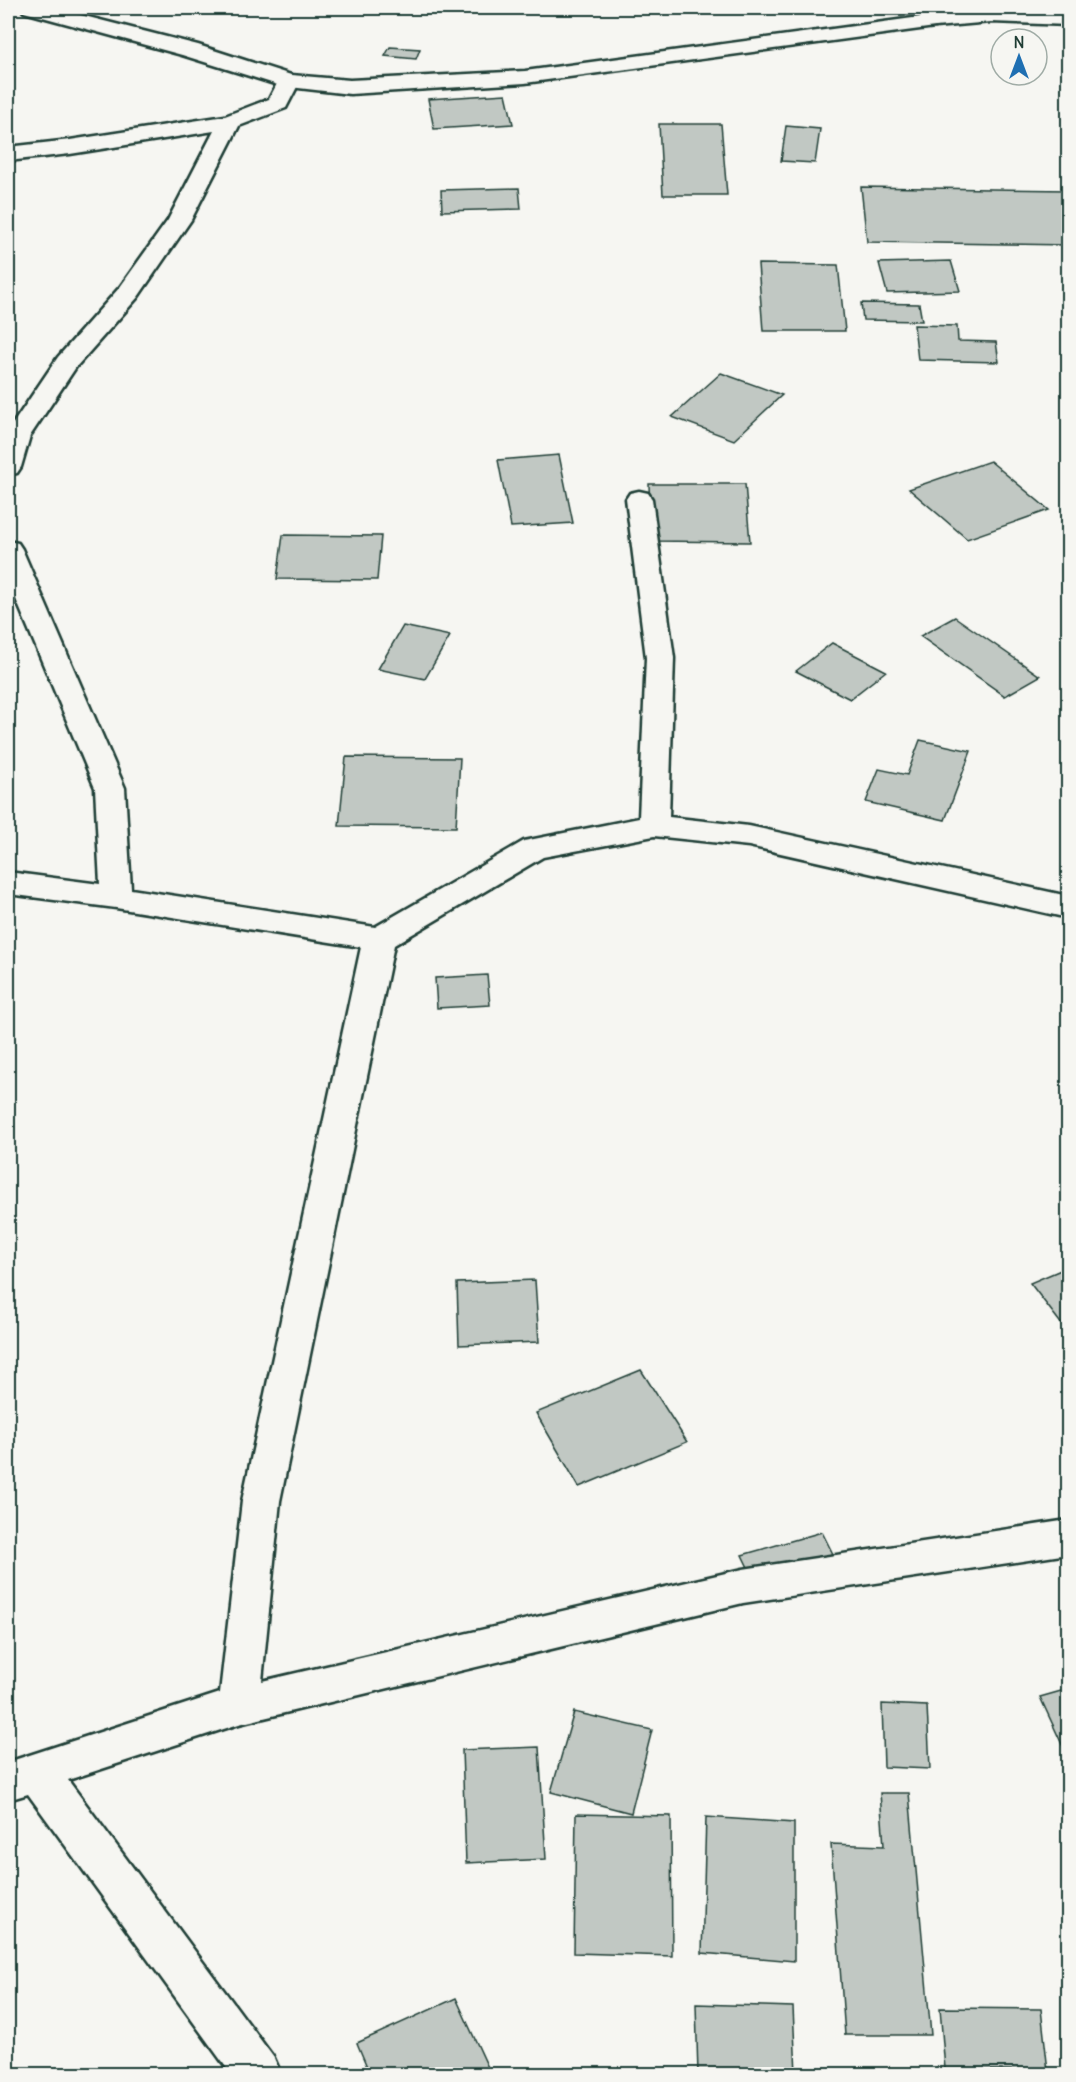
<svg xmlns="http://www.w3.org/2000/svg" width="1076" height="2082" font-family="Delius,sans-serif">
<rect width="100%" height="100%" fill="#f6f6f2"/>
<filter id="ink" filterUnits="userSpaceOnUse"><feTurbulence type="fractalNoise" baseFrequency=".0167" numOctaves="2"/><feDisplacementMap in="SourceGraphic" scale="12" xChannelSelector="R" yChannelSelector="G"/><feConvolveMatrix kernelMatrix="1 2 1 2 8 2 1 2 1" color-interpolation-filters="sRGB"/></filter>
<g filter="url(#ink)">
<g fill="#c1c8c3" stroke="#1f3d34" stroke-width="1.5">
<polygon points="390,47 420,49 416,59 385,56"/>
<polygon points="506,94 513,124 434,129 428,99"/>
<polygon points="659,124 721,124 727,195 663,195"/>
<polygon points="786,126 820,129 815,163 781,161"/>
<polygon points="861,187 1068,190 1068,245 867,242"/>
<polygon points="519,188 521,209 442,211 441,190"/>
<polygon points="951,261 960,291 887,293 879,263"/>
<polygon points="758,264 838,265 845,331 763,331"/>
<polygon points="861,303 919,304 922,321 863,320"/>
<polygon points="914,325 957,326 958,341 996,342 999,362 918,360"/>
<polygon points="721,373 782,395 734,440 672,417"/>
<polygon points="559,455 573,523 511,527 498,460"/>
<polygon points="990,461 1049,510 967,539 909,489"/>
<polygon points="649,484 745,484 750,542 651,541"/>
<polygon points="283,535 381,536 377,580 277,579"/>
<polygon points="955,617 1040,676 1005,696 920,636"/>
<polygon points="403,626 450,636 425,679 378,669"/>
<polygon points="832,643 886,671 850,699 796,671"/>
<polygon points="920,740 971,751 945,820 866,802 879,769 907,775"/>
<polygon points="346,757 460,758 456,827 339,826"/>
<polygon points="487,975 490,1005 437,1008 435,978"/>
<polygon points="1068,1267 1068,1329 1066,1330 1030,1283"/>
<polygon points="535,1280 539,1342 459,1345 457,1283"/>
<polygon points="641,1370 687,1442 579,1487 536,1413"/>
<polygon points="822,1532 840,1568 760,1592 742,1555"/>
<polygon points="1068,1689 1068,1752 1066,1753 1040,1697"/>
<polygon points="882,1704 927,1706 930,1769 884,1767"/>
<polygon points="574,1712 652,1730 631,1813 551,1792"/>
<polygon points="539,1747 546,1859 466,1863 462,1750"/>
<polygon points="880,1793 909,1793 931,2035 845,2035 831,1844 884,1846"/>
<polygon points="576,1814 671,1816 672,1956 574,1953"/>
<polygon points="706,1817 794,1823 794,1961 702,1953"/>
<polygon points="456,1998 491,2074 370,2074 357,2043"/>
<polygon points="696,2004 793,2007 796,2074 698,2074"/>
<polygon points="940,2008 1041,2009 1048,2071 945,2069"/>
</g>
<g fill="none" stroke-linecap="round" stroke-linejoin="round">
<defs>
<g id="street">
<polygon points="928,8 948,8 942,25 935,27 928,25 925,21"/>
<polygon points="289,75 297,76 300,81 286,108 239,126 191,220 138,297 76,367 30,436 21,467 17,473 8,475 8,431 58,357 120,287 168,220 214,131 70,154 8,161 8,147 70,140 225,116 269,99 281,76"/>
<polygon points="639,491 648,493 652,499 674,658 669,817 749,826 1068,896 1068,918 749,846 654,836 543,857 394,945 280,1501 262,1681 743,1569 1068,1520 1068,1554 743,1603 239,1724 68,1780 274,2058 281,2074 231,2074 28,1794 8,1800 8,1762 220,1693 242,1501 361,947 116,908 8,894 8,872 100,884 95,788 8,580 8,541 18,543 22,549 125,788 131,889 375,927 524,841 639,818 646,658 626,499 630,493"/>
</g>
<polygon id="secondary" points="21,8 53,8 198,45 291,75 350,80 525,71 935,15 991,10 1068,13 1068,25 991,22 935,27 525,83 350,94 281,86 182,55 24,12"/>
</defs>
<use href="#street" stroke="#1f3d34" stroke-width="5"/>
<use href="#secondary" stroke="#1f3d34" stroke-width="5"/>
<use href="#street" fill="#f6f6f2" fill-rule="evenodd"/>
<use href="#secondary" fill="#f6f6f2" fill-rule="evenodd"/>
</g>
</g>
<rect width="1076" height="2082" fill="none" stroke="#f6f6f2" stroke-width="30"/>
<rect x="15" y="15" width="1046" height="2052" fill="none" stroke="#1f3d34" stroke-width="2" filter="url(#ink)"/>
<g transform="translate(1019 57)"><circle r="28" fill="#f6f6f2" stroke="#a0aca6" stroke-width="1.5"/>
<path d="M0-4.5L10 22L0 15L-10 22Z" fill="#1f6fb2"/>
<text y="-9" font-size="16" font-weight="bold" text-anchor="middle" fill="#1f3d34">N</text>
</g>
</svg>
